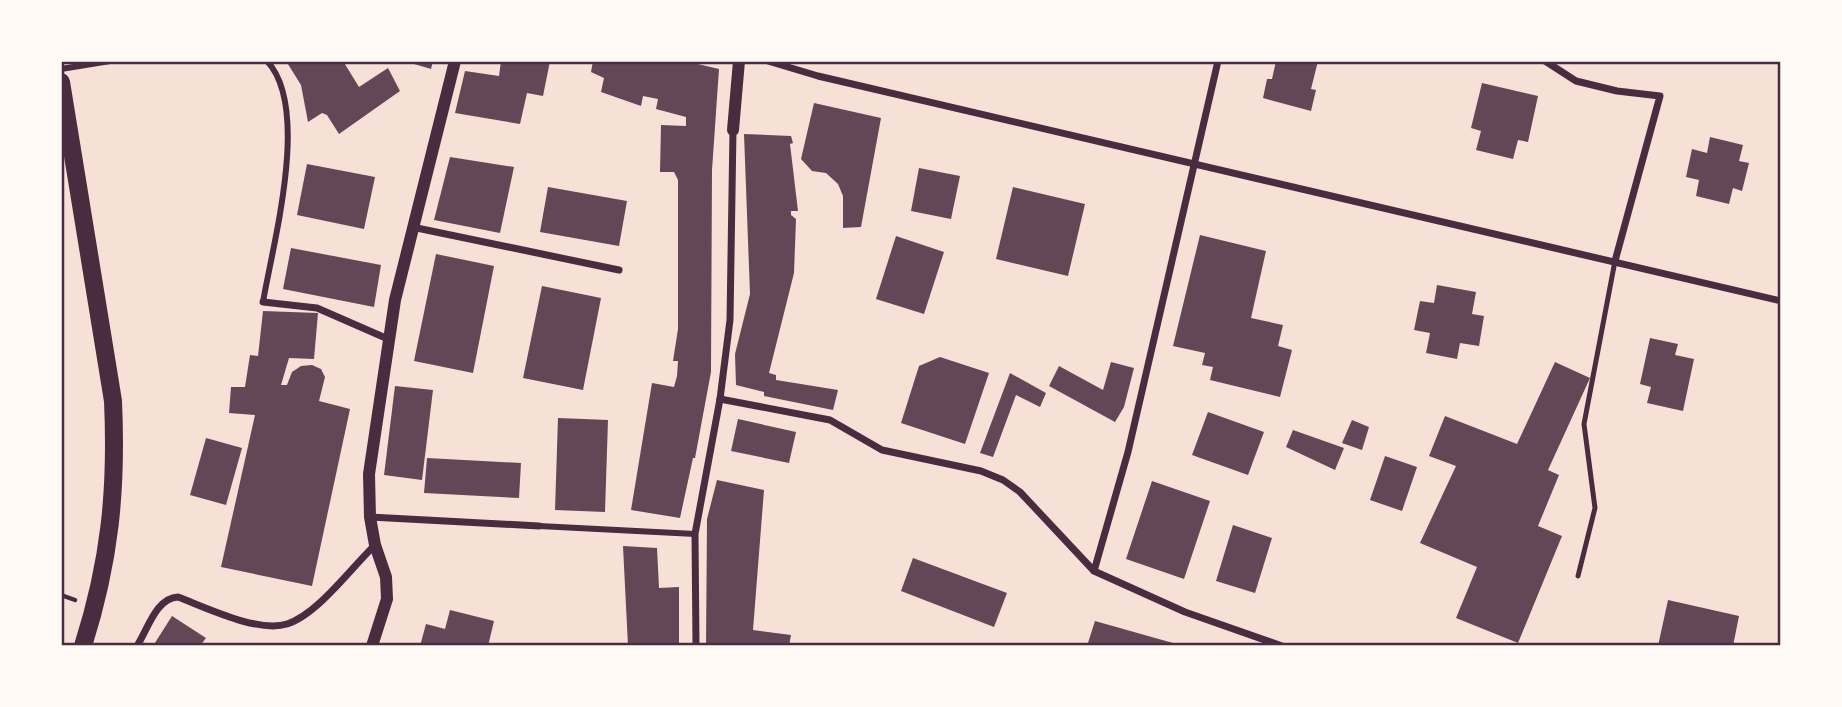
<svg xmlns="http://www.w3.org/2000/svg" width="1842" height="707" font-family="'Crimson Pro',serif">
<rect width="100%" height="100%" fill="#f7e1d7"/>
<g fill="#644757">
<polygon points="286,61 343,61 359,87 388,68 400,91 339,134 327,115 322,113 308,122 301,85"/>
<polygon points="404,61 433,61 431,69"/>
<polygon points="501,61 550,61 543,96 527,93 520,124 455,113 465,71 499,76"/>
<polygon points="593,61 685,61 719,69 712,170 711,372 695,458 693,458 680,518 631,510 652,383 674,387 677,376 678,361 673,361 678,329 678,180 674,172 660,172 661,125 686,126 686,117 656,109 658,99 643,96 641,106 601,92 604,78 591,72"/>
<polygon points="1276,61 1318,61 1311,89 1316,90 1311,111 1263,98 1267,79 1272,79"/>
<polygon points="1482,83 1538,96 1528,142 1518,140 1513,159 1476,150 1481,131 1471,128"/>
<polygon points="814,103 881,118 861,227 843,228 843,196 838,184 826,173 812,171 801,159"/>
<polygon points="744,134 791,136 793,143 790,144 798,211 791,211 791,215 796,219 794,273 769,373 776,375 776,380 838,390 833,410 764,396 764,392 736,385 735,354 750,294"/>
<polygon points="1710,137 1743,145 1739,161 1749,163 1742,191 1733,188 1729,204 1696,196 1699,180 1686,177 1692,149 1707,153"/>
<polygon points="450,157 514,167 500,233 434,220"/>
<polygon points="307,164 375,177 364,229 297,215"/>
<polygon points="919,168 960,176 951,219 911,211"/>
<polygon points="548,187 627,201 619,246 540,232"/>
<polygon points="1013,187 1085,204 1068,276 996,259"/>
<polygon points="1200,235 1266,251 1251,318 1283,325 1278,346 1292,350 1280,397 1210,380 1213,367 1202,365 1205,353 1173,346"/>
<polygon points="896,236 944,252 924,314 876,299"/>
<polygon points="291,248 381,265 374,307 283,289"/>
<polygon points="436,254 494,266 473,373 414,361"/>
<polygon points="1437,285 1476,292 1472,314 1484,316 1479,346 1460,343 1457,359 1426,353 1430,333 1414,330 1420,301 1434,303"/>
<polygon points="542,286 601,298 583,390 523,378"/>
<polygon points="263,311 318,313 314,359 289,358 281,385 287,385 292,372 301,366 312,365 321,369 325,377 319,401 350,409 312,586 221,567 255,415 229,413 231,387 245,387 250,355 258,356"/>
<polygon points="1650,338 1678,344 1675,355 1694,359 1683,411 1647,403 1651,387 1640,384"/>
<polygon points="940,357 989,373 965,444 901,423 919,366"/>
<polygon points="1111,362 1134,368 1124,407 1115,422 1049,386 1059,366 1103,390"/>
<polygon points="1555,362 1590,378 1548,470 1559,475 1538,526 1562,536 1518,643 1456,618 1477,567 1420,543 1456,466 1429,456 1445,416 1517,444"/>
<polygon points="1010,373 1046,393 1040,407 1016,395 993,457 980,453"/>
<polygon points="395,386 433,390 422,480 384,475"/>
<polygon points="1208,412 1264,432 1248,475 1192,455"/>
<polygon points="558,418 608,420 605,512 555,510"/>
<polygon points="738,419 796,432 789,463 731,451"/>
<polygon points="1352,420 1369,427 1362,450 1342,443"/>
<polygon points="1293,430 1344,448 1335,470 1286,447"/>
<polygon points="206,438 242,448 226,505 190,495"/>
<polygon points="1385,456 1417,467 1402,511 1370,500"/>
<polygon points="427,458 521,463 519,498 424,493"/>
<polygon points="717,480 764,490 753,630 791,635 789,646 706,646 707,519"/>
<polygon points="1152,481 1210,501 1184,579 1126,559"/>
<polygon points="1233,525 1272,538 1255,593 1216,581"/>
<polygon points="623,546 657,548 659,588 679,587 679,646 628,646"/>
<polygon points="913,558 1007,593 994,627 901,591"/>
<polygon points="1668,600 1739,616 1733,646 1658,646"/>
<polygon points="450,610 494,621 488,646 420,646 426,624 445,629"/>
<polygon points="172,616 206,638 200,646 153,646"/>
<polygon points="1095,621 1180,645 1180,646 1087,646"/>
</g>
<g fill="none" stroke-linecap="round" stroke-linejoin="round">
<polyline stroke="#4a2c40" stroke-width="4.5" points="61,595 75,600"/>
<polyline stroke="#4a2c40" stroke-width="5" points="1578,576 1595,508 1584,424 1615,261"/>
<g stroke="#4a2c40" stroke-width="6">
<polyline points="61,69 110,61"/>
<path d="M263 302C273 243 311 108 267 61"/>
<polyline points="539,526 695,534"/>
</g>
<g stroke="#4a2c40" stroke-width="7">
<polyline points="768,61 818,76 1781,301"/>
<polyline points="1545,61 1576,81 1617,91 1660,96 1615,261"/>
<polyline points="412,227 619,270"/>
<polyline points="263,302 317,308 388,339"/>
<polyline points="720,399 830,420 882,450 981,471 1003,480 1020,492 1094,571 1185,612 1282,646"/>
<polyline points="370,517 539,526"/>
<polyline points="1094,571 1128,452 1218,61"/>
<path d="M137 646C148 629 156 598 178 597 207 608 258 633 287 624 317 615 352 567 375 545"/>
<polyline points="696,646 695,534 720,399 730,320 733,130"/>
</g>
<g stroke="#4a2c40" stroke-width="12">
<polyline points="733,130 739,61"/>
<polyline points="372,646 387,599 386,577 375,545 370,517 369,474 395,300 455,61"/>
</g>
<path stroke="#4a2c40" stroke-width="18" d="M61 82 113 401C117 490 110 561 83 646"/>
</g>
<rect width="1842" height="707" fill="none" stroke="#fffaf5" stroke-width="126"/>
<rect x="63" y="63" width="1716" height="581" fill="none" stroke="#4a2c40" stroke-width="2.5"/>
</svg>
